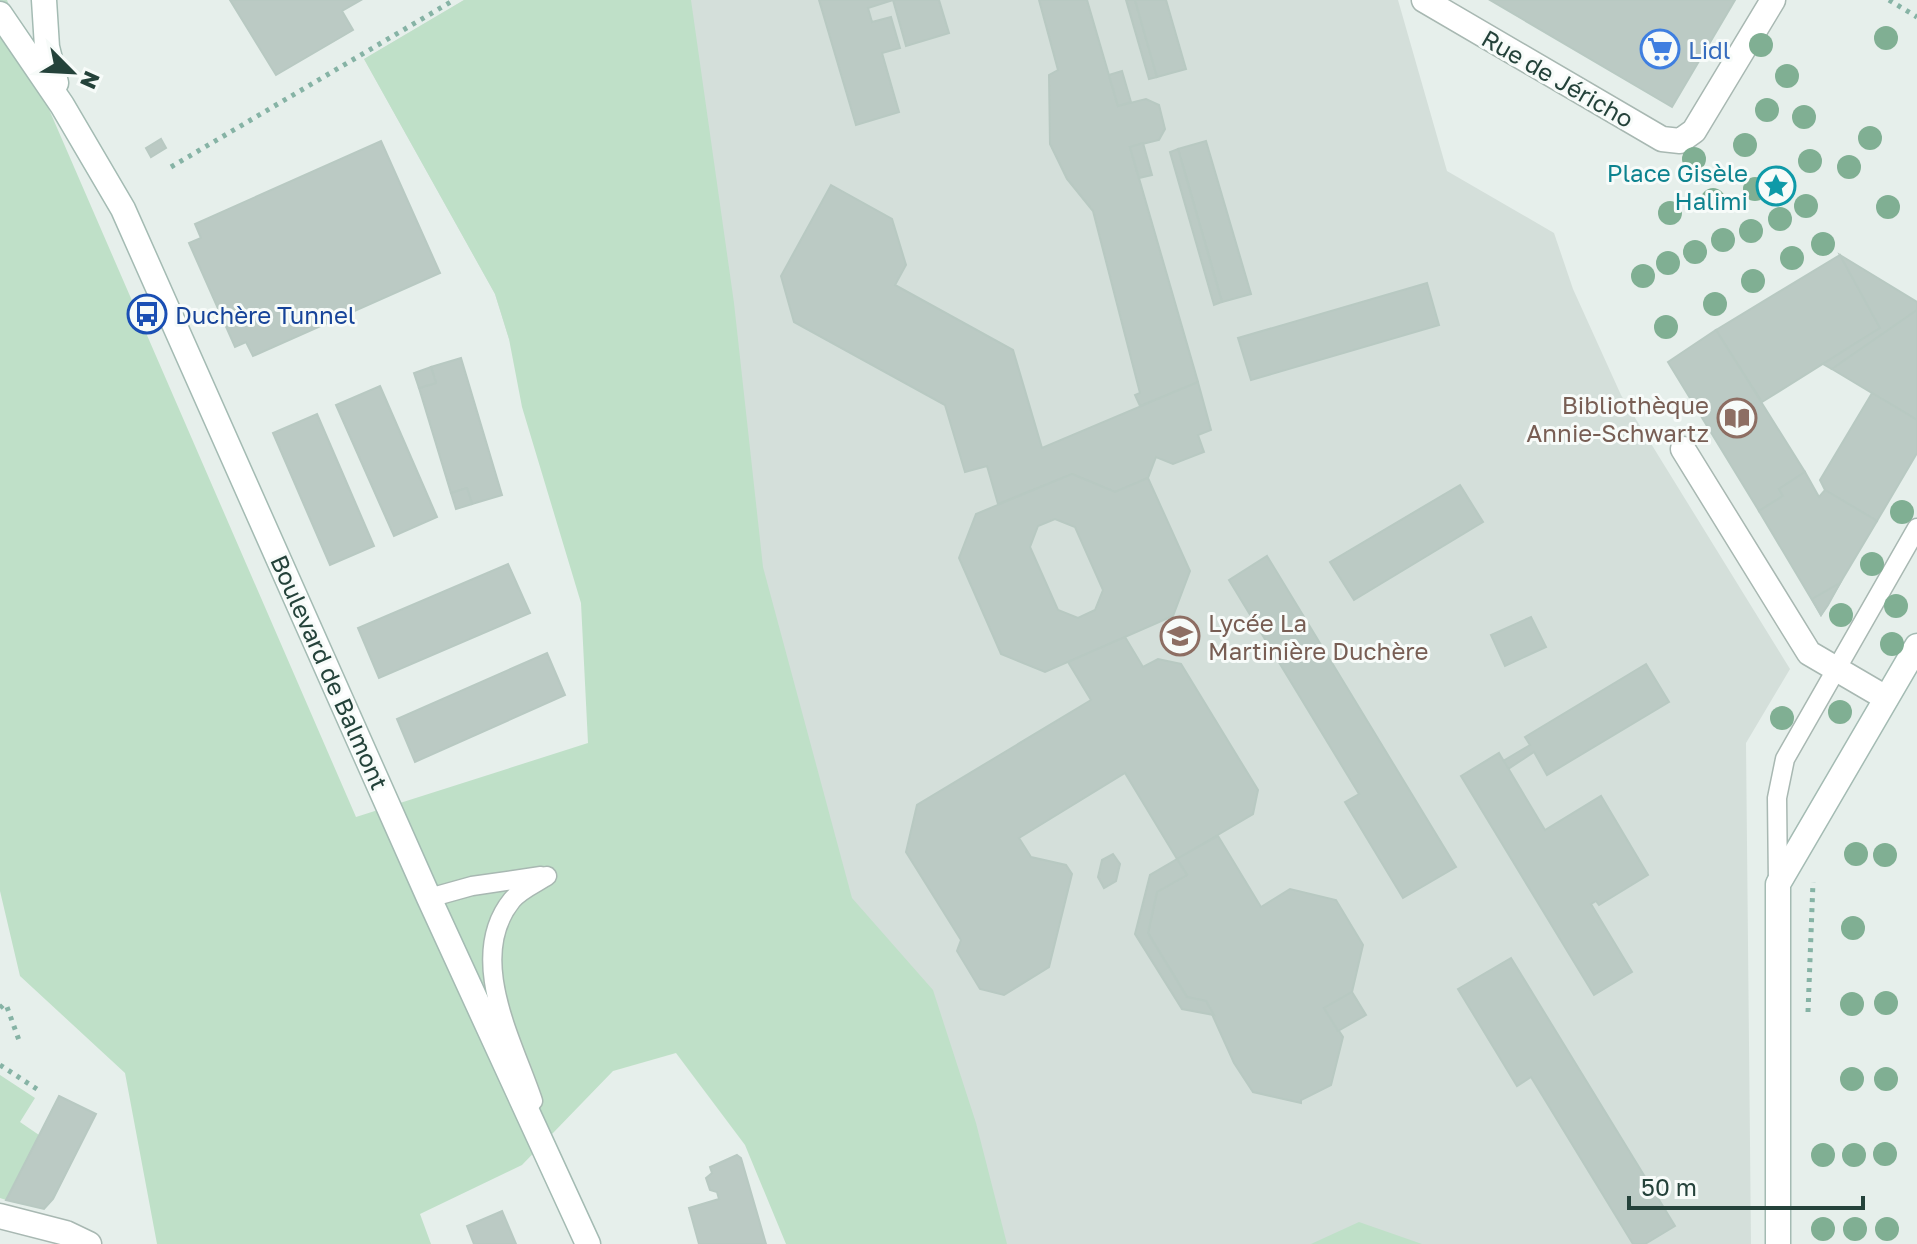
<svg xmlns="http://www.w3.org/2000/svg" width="1917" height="1244" font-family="'Golos Text',sans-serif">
<rect width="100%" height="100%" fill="#e6efeb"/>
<polygon fill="#d4dfda" points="464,0 1398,0 1447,171 1554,233 1573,289 1621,395 1790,669 1746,743 1751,1244 903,1244 509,339 495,294 364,59"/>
<g fill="#bfe0c8">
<polygon points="0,0 7,0 48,107 356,817 588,743 581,603 522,407 509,339 495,294 364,59 464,0 691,0 734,303 763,567 852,898 933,990 976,1123 1007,1244 786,1244 745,1145 676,1053 613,1071 522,1165 420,1214 431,1244 157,1244 125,1073 20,976 0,891"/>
<polygon points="0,1075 35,1098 20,1122 39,1135 6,1200 0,1198"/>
<polygon points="1359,1222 1422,1244 1311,1244"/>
</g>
<g fill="#bbcac4" stroke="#b8c9c2" stroke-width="2" fill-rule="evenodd">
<polygon points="230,0 361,0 342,11 353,30 276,75"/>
<polygon points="819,0 893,0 868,8 872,22 891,17 900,48 882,53 899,112 856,125"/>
<polygon points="893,0 939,0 949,33 906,46"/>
<polygon points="1039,0 1087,0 1118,106 1146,99 1159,105 1165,129 1159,140 1130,147 1198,382 1140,406 1135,395 1140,393 1093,211 1067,179 1050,144 1049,75 1058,70"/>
<polygon points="1126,0 1135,0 1157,77 1149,79"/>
<polygon points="1135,0 1166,0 1186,69 1157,77"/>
<polygon points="1490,0 1735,0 1672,107"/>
<polygon points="1122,71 1131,102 1118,106 1109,75"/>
<polygon points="161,139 166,148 151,157 146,148"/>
<polygon points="381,141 440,273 253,356 246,342 235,347 189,243 201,238 195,224"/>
<polygon points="1206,141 1251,294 1222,302 1178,149"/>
<polygon points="1143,143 1152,175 1139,178 1130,147"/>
<polygon points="1178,149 1222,302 1214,305 1170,152"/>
<polygon points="831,185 892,219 906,265 895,285 1013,350 1042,448 1198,382 1211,430 1198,435 1204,452 1173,464 1156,457 1148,478 1115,492 1072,474 998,504 987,466 965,472 945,405 794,322 781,276"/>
<polygon points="1840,255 1880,328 1762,402 1716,330"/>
<polygon points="1840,255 1917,302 1917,310 1832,369 1823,364 1880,328"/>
<polygon points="1427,283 1439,325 1251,380 1238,338"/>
<polygon points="1917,310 1917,420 1832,369"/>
<polygon points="1716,330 1805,472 1779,489 1783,496 1759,511 1668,362"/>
<polygon points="461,358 502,495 472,504 467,488 451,493 419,388 436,383 431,367"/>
<polygon points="431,367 436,383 419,388 414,373"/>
<polygon points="380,386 437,517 394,536 336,405"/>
<polygon points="1872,393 1917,420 1917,453 1877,521 1825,490 1820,480"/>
<polygon points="317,414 374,546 330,565 273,433"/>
<polygon points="1805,472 1819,497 1825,490 1877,521 1821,615 1759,511 1783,496 1779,489"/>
<path d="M1072 474 1115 492 1148 478 1190 571 1173 616 1045 672 1001 654 959 558 976 514ZM1055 519 1075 527 1103 590 1095 610 1078 618 1058 610 1030 547 1038 526Z"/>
<polygon points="1460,485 1483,522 1354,600 1330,562"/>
<polygon points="467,488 472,504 456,509 451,493"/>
<polygon points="1267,556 1456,867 1403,898 1345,802 1359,794 1229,580"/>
<polygon points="508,564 530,613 379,678 358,628"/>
<polygon points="1840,583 1828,605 1821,615 1812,599"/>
<polygon points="1531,617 1546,647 1505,666 1491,635"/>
<polygon points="1125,637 1143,667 1158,659 1181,664 1258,790 1253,814 1177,859 1125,773 1019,838 1031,857 1066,865 1072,874 1049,967 1004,995 980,989 957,951 961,940 906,852 917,805 1091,700 1068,662"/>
<polygon points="547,653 565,695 415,762 397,719"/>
<polygon points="1646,664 1669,702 1547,775 1534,752 1508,769 1503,761 1530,745 1525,737"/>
<polygon points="1499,753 1545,830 1601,796 1648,875 1599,905 1596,901 1591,904 1632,972 1594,995 1461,776"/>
<polygon points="1218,836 1261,907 1290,889 1336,900 1363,945 1352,992 1324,1008 1343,1037 1331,1085 1301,1100 1301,1103 1253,1092 1234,1063 1206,1001 1187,997 1148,933 1157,892 1187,875 1177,859"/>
<polygon points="1113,854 1120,864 1116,881 1104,888 1098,877 1102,860"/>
<polygon points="1177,859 1187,875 1157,892 1148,933 1187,997 1206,1001 1214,1015 1182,1009 1135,934 1150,875"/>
<polygon points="1511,958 1675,1226 1645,1244 1633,1244 1531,1077 1517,1086 1458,989"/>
<polygon points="1352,992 1366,1015 1338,1031 1324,1008"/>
<polygon points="59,1096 96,1114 53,1199 44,1209 6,1200"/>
<polygon points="737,1155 741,1158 766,1244 699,1244 689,1208 719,1199 717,1192 710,1190 706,1178 712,1173 710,1167"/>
<polygon points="502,1211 516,1244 474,1244 467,1226"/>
</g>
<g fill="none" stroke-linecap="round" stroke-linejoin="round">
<defs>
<g id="lane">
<polyline points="1778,884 1777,798 1785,759 1917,528"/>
<polyline points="429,898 472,886 541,876"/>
<path d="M533 1101C514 1043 465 958 512 900 520 890 536 883 547 876"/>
</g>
<g id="street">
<polyline points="1424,0 1662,139 1680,141 1694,131 1773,0"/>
<polyline points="1683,449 1809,653 1886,698"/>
<polyline points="0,1216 66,1233 89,1244"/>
</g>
<g id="secondary">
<polyline points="44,0 47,47 56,83"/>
<polyline points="0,14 62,105 123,209 429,898 588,1244"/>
<polyline points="1778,1244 1778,884 1917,646"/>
</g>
</defs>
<use href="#lane" stroke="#a8b8b2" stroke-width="21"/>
<use href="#street" stroke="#a8b8b2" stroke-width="27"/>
<use href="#secondary" stroke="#a4bbb3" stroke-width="27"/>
<g stroke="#86b3a5" stroke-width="5" stroke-dasharray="4 6" stroke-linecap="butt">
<polyline points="1889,0 1917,17"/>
<polyline points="171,167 454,0"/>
<polyline points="0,1008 4,1004 7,1007 20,1043"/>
<polyline points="1808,1012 1813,882"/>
<polyline points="0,1065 40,1091"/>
</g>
<use href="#lane" stroke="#fff" stroke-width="18"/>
<use href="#street" stroke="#fff" stroke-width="24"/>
<use href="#secondary" stroke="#fff" stroke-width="24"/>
</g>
<g fill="#80af93">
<circle cx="1886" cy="38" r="12"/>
<circle cx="1761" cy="45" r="12"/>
<circle cx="1787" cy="76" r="12"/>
<circle cx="1767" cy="110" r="12"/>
<circle cx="1804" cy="117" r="12"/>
<circle cx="1870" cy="138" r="12"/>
<circle cx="1745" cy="145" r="12"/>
<circle cx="1694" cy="159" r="12"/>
<circle cx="1810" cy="161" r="12"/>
<circle cx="1849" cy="167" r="12"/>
<circle cx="1755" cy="189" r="12"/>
<circle cx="1713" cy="200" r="12"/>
<circle cx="1806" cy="206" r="12"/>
<circle cx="1888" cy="207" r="12"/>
<circle cx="1670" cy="213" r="12"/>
<circle cx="1780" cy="219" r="12"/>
<circle cx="1751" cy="231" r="12"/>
<circle cx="1723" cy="240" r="12"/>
<circle cx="1823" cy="244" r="12"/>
<circle cx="1695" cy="252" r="12"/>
<circle cx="1792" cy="258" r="12"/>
<circle cx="1668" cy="263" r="12"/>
<circle cx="1643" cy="276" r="12"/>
<circle cx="1753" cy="281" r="12"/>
<circle cx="1715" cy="304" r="12"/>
<circle cx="1666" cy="327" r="12"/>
<circle cx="1902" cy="512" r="12"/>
<circle cx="1872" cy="564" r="12"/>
<circle cx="1896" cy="606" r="12"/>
<circle cx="1841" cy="615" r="12"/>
<circle cx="1892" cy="644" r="12"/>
<circle cx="1840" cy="712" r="12"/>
<circle cx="1782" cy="718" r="12"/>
<circle cx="1856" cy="854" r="12"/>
<circle cx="1885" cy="855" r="12"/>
<circle cx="1853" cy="928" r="12"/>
<circle cx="1886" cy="1003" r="12"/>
<circle cx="1852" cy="1004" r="12"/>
<circle cx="1852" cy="1079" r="12"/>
<circle cx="1886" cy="1079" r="12"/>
<circle cx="1885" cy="1154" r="12"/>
<circle cx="1823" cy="1155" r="12"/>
<circle cx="1854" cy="1155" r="12"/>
<circle cx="1823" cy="1229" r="12"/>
<circle cx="1855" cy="1229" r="12"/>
<circle cx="1887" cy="1229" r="12"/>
</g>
<defs>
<symbol id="supermarket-ring" viewBox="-11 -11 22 22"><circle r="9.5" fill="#f7fbf9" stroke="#3f7fe0" stroke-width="1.5"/><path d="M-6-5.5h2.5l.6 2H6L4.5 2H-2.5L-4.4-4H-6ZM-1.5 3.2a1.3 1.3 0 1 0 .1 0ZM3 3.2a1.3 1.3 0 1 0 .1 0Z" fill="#3f7fe0"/></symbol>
<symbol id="sight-ring" viewBox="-11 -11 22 22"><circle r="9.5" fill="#f7fbf9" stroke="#0f9aa8" stroke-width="1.5"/><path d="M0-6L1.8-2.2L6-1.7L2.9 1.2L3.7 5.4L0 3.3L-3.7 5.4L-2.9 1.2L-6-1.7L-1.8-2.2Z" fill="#0f9aa8"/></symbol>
<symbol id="bus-ring" viewBox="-11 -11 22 22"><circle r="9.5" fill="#f7fbf9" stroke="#1a4fb4" stroke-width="1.5"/><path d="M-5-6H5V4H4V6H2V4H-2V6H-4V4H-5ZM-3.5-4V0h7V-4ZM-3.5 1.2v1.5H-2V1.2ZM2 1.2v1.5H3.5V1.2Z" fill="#1a4fb4"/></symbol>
<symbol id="library-ring" viewBox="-11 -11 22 22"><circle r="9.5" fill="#f7fbf9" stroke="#8d6e63" stroke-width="1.5"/><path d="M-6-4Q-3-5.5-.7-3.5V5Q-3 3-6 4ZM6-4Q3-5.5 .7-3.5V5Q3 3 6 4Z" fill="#8d6e63"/></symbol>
<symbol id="school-ring" viewBox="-11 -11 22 22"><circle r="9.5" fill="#f7fbf9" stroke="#8d6e63" stroke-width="1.5"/><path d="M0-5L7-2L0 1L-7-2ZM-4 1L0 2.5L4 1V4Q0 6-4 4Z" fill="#8d6e63"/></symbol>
</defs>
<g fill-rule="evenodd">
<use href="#supermarket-ring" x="1638" y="27" width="44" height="44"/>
<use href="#sight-ring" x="1754" y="164" width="44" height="44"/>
<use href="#bus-ring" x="125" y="292" width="44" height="44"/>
<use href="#library-ring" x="1715" y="396" width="44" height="44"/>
<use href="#school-ring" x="1158" y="614" width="44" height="44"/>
</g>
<g text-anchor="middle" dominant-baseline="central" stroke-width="6" stroke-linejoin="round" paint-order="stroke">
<g font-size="24" fill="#366cbe" stroke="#f7fbf9" text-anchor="start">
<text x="1688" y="49">Lidl</text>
</g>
<g font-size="24" fill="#24423a" stroke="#f7fbf9">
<text transform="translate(1558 78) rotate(30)">Rue de Jéricho</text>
<text transform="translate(330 672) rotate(66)">Boulevard de Balmont</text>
</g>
<g font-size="24" fill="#0d838f" stroke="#f7fbf9" text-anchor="end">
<text x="1748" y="172">Place Gisèle<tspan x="1748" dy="28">Halimi</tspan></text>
</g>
<g font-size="24" fill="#164399" stroke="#f7fbf9" text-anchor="start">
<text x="175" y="314">Duchère Tunnel</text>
</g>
<g font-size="24" fill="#785e54" stroke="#f7fbf9" text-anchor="end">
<text x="1709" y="404">Bibliothèque<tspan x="1709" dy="28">Annie-Schwartz</tspan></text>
<text x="1208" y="622" text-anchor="start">Lycée La<tspan x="1208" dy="28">Martinière Duchère</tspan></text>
</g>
</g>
<g transform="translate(72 72) rotate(114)" stroke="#f7fbf9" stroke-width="6" paint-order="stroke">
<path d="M0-6L14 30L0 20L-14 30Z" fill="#24423a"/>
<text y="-12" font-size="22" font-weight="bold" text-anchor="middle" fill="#24423a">N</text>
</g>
<path d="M1629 1196v12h234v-12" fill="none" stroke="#24423a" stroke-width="4"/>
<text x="1641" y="1196" font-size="24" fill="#24423a" stroke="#f7fbf9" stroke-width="6" paint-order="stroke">50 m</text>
</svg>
